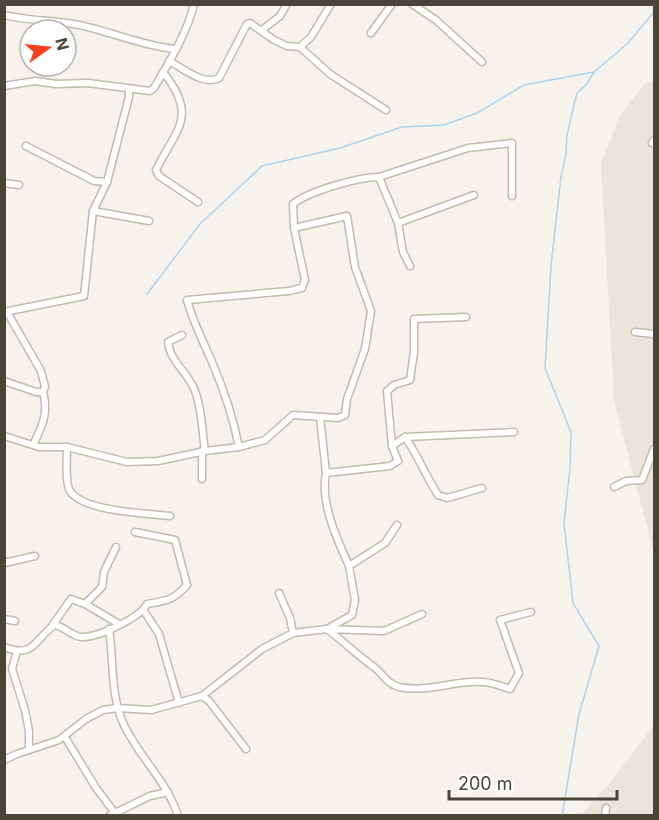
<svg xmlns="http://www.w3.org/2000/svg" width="659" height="820" font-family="Inter,sans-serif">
<rect width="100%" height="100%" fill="#f6f3ec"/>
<g fill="#eae5da">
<polygon points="654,81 654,554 614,400 601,164 619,117 645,83"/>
<polygon points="654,725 654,815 580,816 614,778"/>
</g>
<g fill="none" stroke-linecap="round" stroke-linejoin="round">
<g stroke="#a9d4f2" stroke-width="1.5">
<polyline points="147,294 200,224 262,166 340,148 402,127 444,125 477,113 524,85 594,72"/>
<polyline points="562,816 579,714 599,646 573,603 564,523 570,468 571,432 545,368 551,266 561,177 566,154 567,135 577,93 586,85 594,72 627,44 654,12"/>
</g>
<defs>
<g id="minor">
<polyline points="412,4 436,20 482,62"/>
<path d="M4 15C28 21 51 20 74 24 108 30 141 46 175 49"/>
<polyline points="262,30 280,16 287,4"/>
<polyline points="371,33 392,4"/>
<polyline points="300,47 311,37 331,4"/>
<path d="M169 61C183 68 203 86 219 78L247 24 250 23 274 40 287 46 300 47 330 74 386 110"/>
<path d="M163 72C199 117 176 129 156 170L159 176 198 202"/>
<path d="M4 86 35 81 56 84 88 83 150 91 154 88C169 62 187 34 194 4"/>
<polyline points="652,143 654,140"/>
<polyline points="26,146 94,181 107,182"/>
<polyline points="379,177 398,223 403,252 410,266"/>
<polyline points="4,183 19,185"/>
<polyline points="93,211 149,221"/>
<polyline points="398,223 474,195"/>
<polyline points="4,312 84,296 93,211 107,182 129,97 129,90"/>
<polyline points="635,332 654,334"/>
<path d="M182 335 168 342C170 362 188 372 195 391 202 409 202 431 205 451"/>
<polyline points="4,381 36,392 43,392 45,387 41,371 7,312"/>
<polyline points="320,417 326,473 390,466 398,461 392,446 387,391 394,385 410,380 414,352 414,319 466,317"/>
<path d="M4 436 39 447H67L127 462 158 461 205 451 239 447C233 417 224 390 212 362 203 341 193 322 187 300L289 291 302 288 305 280 294 228 293 204C309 191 359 177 379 177L468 148 512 143V196"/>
<path d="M405 437C419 457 425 475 438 495L447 498 482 488"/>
<path d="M33 445C42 427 49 412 43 392"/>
<polyline points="392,446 405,437 514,432"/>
<path d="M67 447C67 458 65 480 69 489 79 512 148 513 170 516"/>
<polyline points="239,447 265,440 293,415 338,418 345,415 347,399 365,349 371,311 355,267 347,216 294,228"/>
<polyline points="202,451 202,479"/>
<path d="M326 473C320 503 337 539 349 566"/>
<polyline points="614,487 626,481 642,480 654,449"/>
<polyline points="4,563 35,556"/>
<polyline points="279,593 290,618 293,633"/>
<polyline points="85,604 102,587 104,572 116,547"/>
<polyline points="144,611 159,634 179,703"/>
<path d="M422 614 384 631 327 629C343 641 357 655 374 667 383 674 387 684 399 687 427 693 455 680 483 682 491 682 501 686 510 689L519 673 500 620 531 612"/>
<polyline points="4,619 15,621"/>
<polyline points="52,626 71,599 85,604 119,624"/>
<path d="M109 629C114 661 110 695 124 725 139 757 167 781 178 816"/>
<path d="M4 647C36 659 34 638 55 625 65 627 72 636 81 637 97 638 140 618 147 604 166 601 174 600 187 585L175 540 135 532"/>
<polyline points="17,651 12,669 25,710 29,731 29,749"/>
<polyline points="202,696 209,701 246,749"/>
<polyline points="65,737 96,788 115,813"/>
<polyline points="4,760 17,754 59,740 86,719 103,710 118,708 151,710 202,696 262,649 293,633 327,629 352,615 355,600 349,566 385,543 397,525"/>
<polyline points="109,816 150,796 168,792"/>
<polyline points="605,816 606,808"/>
</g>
</defs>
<use href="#minor" stroke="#c2bbae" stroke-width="9"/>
<use href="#minor" stroke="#fff" stroke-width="6"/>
</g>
<rect width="659" height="820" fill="none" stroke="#4b4439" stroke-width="12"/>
<g transform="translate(48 48) rotate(75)"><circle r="28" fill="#ffffff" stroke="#b7b4b0" stroke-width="1.5"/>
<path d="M0-4.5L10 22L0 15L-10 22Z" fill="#fc3f1d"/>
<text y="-9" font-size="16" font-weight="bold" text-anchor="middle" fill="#4b4439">N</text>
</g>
<path d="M449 790v9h168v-9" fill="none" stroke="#4b4439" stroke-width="3"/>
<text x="458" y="790" font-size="18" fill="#4b4439" stroke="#ffffff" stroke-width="4.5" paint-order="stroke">200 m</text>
</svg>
